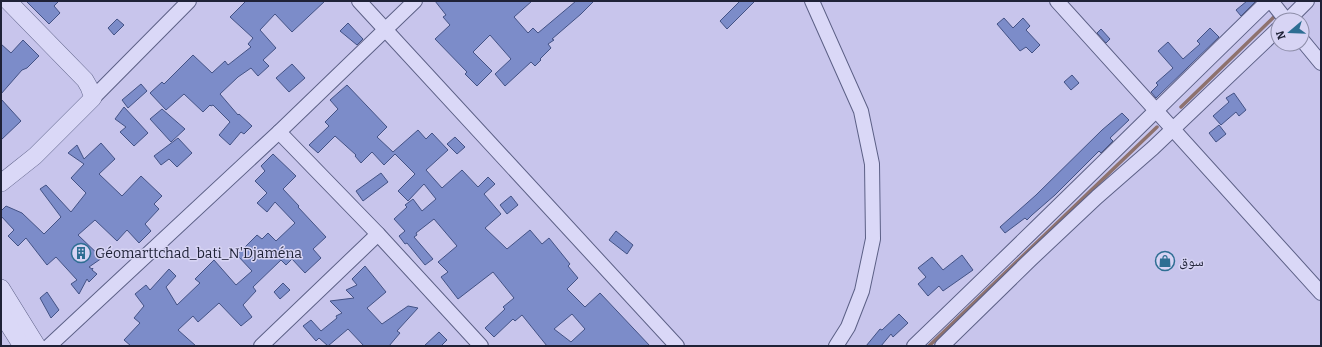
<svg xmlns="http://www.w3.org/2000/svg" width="1322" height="347" font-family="Bitter,'Noto Naskh Arabic',serif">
<rect width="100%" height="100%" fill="#c8c5ec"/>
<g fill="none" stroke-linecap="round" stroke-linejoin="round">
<g stroke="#8e726e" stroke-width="3.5">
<polyline points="1181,107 1276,15"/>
<polyline points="929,346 1157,127"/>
</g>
</g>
<g fill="#7c8cc9" stroke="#435285" fill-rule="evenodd">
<polygon points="26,1 59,1 54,6 60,13 49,24"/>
<polygon points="246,1 325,1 292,32 275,14 260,30 276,48 263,60 269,66 258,76 251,68 238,77 220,94 238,115 239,114 252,126 244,134 241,132 230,145 219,135 230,122 213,105 211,106 210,105 203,112 184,94 166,110 150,93 162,82 164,84 193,55 212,73 225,61 228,65 251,47 248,44 253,38 230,17"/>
<polygon points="435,1 532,1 514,17 528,33 533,28 538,33 576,1 594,1 581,14 552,39 554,40 548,44 551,48 540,59 541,60 535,66 531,62 505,86 495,74 511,59 490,35 473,52 492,71 477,86 465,74 467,72 435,39 450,25 443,17 446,15"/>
<polygon points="740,1 755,1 727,29 720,21"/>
<polygon points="1247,1 1256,1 1241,16 1236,10"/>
<polygon points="1004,18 1013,28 1023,18 1030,26 1026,30 1040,45 1032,53 1026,47 1020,51 997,24"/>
<polygon points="117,19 124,25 114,35 108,28"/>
<polygon points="348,23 363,39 357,45 340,31"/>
<polygon points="1210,28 1219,37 1156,98 1151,92 1158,85 1156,83 1173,68 1158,51 1168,42 1183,59 1200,44 1197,41"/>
<polygon points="1101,29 1110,39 1106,43 1097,33"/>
<polygon points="23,40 39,56 27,68 22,70 1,94 1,44 11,53"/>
<polygon points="292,64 305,78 289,92 276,78"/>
<polygon points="1072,75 1079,83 1071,90 1064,82"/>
<polygon points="141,84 147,91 128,108 122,100"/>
<path d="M347 85 387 127 377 137 393 152 418 130 426 139 432 133 448 150 426 170 442 188 462 170 478 187 488 177 495 184 484 194 501 214 485 228 507 249 530 230 542 244 549 238 570 264 568 266 578 278 567 289 585 307 600 293 650 346H547L522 315 515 321 513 319 494 337 485 328 505 309 503 307 514 298 493 272 458 299 441 277 448 272 438 262 457 246 434 219 416 233 417 235 414 237 433 259 425 265 407 243 405 244 399 236 405 231 394 219 407 207 405 205 413 199 422 211 436 199 424 184 408 201 398 191 415 174 395 154 384 165 372 152 361 163 355 156 356 155 335 136 318 153 309 145 329 126 325 122 338 109 330 100ZM572 314 585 329 571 342 554 329Z"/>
<polygon points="1234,93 1246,110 1239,116 1236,112 1221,125 1213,116 1229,102 1226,98"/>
<polygon points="1,99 21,121 1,140"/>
<polygon points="124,107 148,133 134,146 120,132 126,127 115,119"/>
<polygon points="162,109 185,129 171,142 150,119"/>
<polygon points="1122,113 1129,120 1110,138 1113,141 1101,153 1099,151 1055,195 1032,215 1027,220 1025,218 1005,233 1000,227 1036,195 1102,130"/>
<polygon points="1219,125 1226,134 1216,142 1209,133"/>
<polygon points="455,137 465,147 457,154 447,144"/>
<polygon points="178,138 192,153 177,167 169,159 161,165 154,156"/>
<polygon points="101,143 115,159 99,174 122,196 141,176 162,196 154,204 159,209 145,224 151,231 139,243 127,230 117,241 95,220 78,235 102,258 89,267 92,269 93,268 92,270 97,274 89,282 87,279 79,294 71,284 77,280 56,257 47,265 26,238 18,246 8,236 14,230 1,216 1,211 6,206 22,213 44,234 61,217 40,189 46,185 71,212 86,193 71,178 84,164 68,153 77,145 84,159"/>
<polygon points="273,154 296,176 283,189 299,206 298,207 326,237 313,249 321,258 305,273 292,259 286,265 281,260 253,287 256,291 243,305 252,317 241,326 219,303 198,322 193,316 178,330 196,346 131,346 124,340 140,323 134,318 144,306 135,294 146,285 150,290 169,269 176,276 166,287 177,305 200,283 195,279 214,260 236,285 252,271 237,255 257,235 262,239 268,233 276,241 295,223 275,202 267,212 257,203 267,193 255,181 265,171 261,166"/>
<polygon points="381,173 388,182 363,201 356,191"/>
<polygon points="511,196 518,205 507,214 500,205"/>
<polygon points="616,231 633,245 627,254 609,240"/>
<polygon points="962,255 973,270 943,291 939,286 928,296 918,284 926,277 918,268 932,257 943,270"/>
<polygon points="365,266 386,292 367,308 382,324 408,306 418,308 397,331 400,333 389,346 364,346 348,329 328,346 319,338 316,341 303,326 311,320 321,331 337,318 336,316 342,313 330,301 354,298 346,290 357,285 352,279"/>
<polygon points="283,283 290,290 280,299 274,292"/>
<polygon points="47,292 59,310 51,318 40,298"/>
<polygon points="899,314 908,323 893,337 891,334 881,346 866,346 880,329 882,330"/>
<polygon points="439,332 447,340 441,346 424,346"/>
</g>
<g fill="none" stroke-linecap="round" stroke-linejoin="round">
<defs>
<g id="minor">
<polyline points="359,1 677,346"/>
<polyline points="812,1 861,111 872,164 873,239 862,291 848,327 836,346"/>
<polyline points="1057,1 1321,293"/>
<polyline points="1271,1 1286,20"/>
<polyline points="1288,20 1307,1"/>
<polyline points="1302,40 1321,63"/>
<polyline points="93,98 189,1"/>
<polyline points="279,132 378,234 481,346"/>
<polyline points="49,346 279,132 415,1"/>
<polyline points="261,346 378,234"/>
<path d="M914 346C1033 232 1150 116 1268 1"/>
<polyline points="942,346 1031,259 1097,197 1153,148 1278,29"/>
</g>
<g id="tertiary">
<polyline points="1,183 35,156 93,98 89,87 85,80 8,1"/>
<polyline points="1,288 37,346"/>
<polyline points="1,313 22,346"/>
</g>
</defs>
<use href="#minor" stroke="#5c6086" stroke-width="16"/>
<use href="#tertiary" stroke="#5c6086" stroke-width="18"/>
<use href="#minor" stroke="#dad8f7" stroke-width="14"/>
<use href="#tertiary" stroke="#dad8f7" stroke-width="17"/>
</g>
<defs>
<symbol id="building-ring" viewBox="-11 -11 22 22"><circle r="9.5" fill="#d7d4f4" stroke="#2e6e93" stroke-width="1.5"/><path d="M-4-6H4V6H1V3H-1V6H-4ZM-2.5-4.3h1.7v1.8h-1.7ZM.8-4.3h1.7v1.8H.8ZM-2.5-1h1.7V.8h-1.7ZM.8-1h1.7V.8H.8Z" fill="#2e6e93"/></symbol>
<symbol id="shop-ring" viewBox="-11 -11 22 22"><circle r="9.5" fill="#d7d4f4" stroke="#2e6e93" stroke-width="1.5"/><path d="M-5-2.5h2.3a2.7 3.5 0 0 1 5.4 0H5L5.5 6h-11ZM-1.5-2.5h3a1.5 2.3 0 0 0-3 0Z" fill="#2e6e93"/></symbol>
</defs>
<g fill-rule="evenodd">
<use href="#building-ring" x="70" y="242" width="22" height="22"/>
<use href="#shop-ring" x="1154" y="250" width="22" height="22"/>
</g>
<g text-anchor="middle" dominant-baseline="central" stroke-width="3" stroke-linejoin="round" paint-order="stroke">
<g font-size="14" fill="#1f2237" stroke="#d7d4f4" text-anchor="start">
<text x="95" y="253">Géomarttchad_bati_N'Djaména</text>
<text x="1179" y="261">سوق</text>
</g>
</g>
<rect width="1322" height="347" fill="none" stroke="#1f2237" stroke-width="4"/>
<g transform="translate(1290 32) rotate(251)"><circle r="19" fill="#d7d4f4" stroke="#8d8da8"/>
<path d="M0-3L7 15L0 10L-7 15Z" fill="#2e6e93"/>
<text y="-6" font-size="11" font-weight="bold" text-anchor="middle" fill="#1f2237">N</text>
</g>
</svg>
